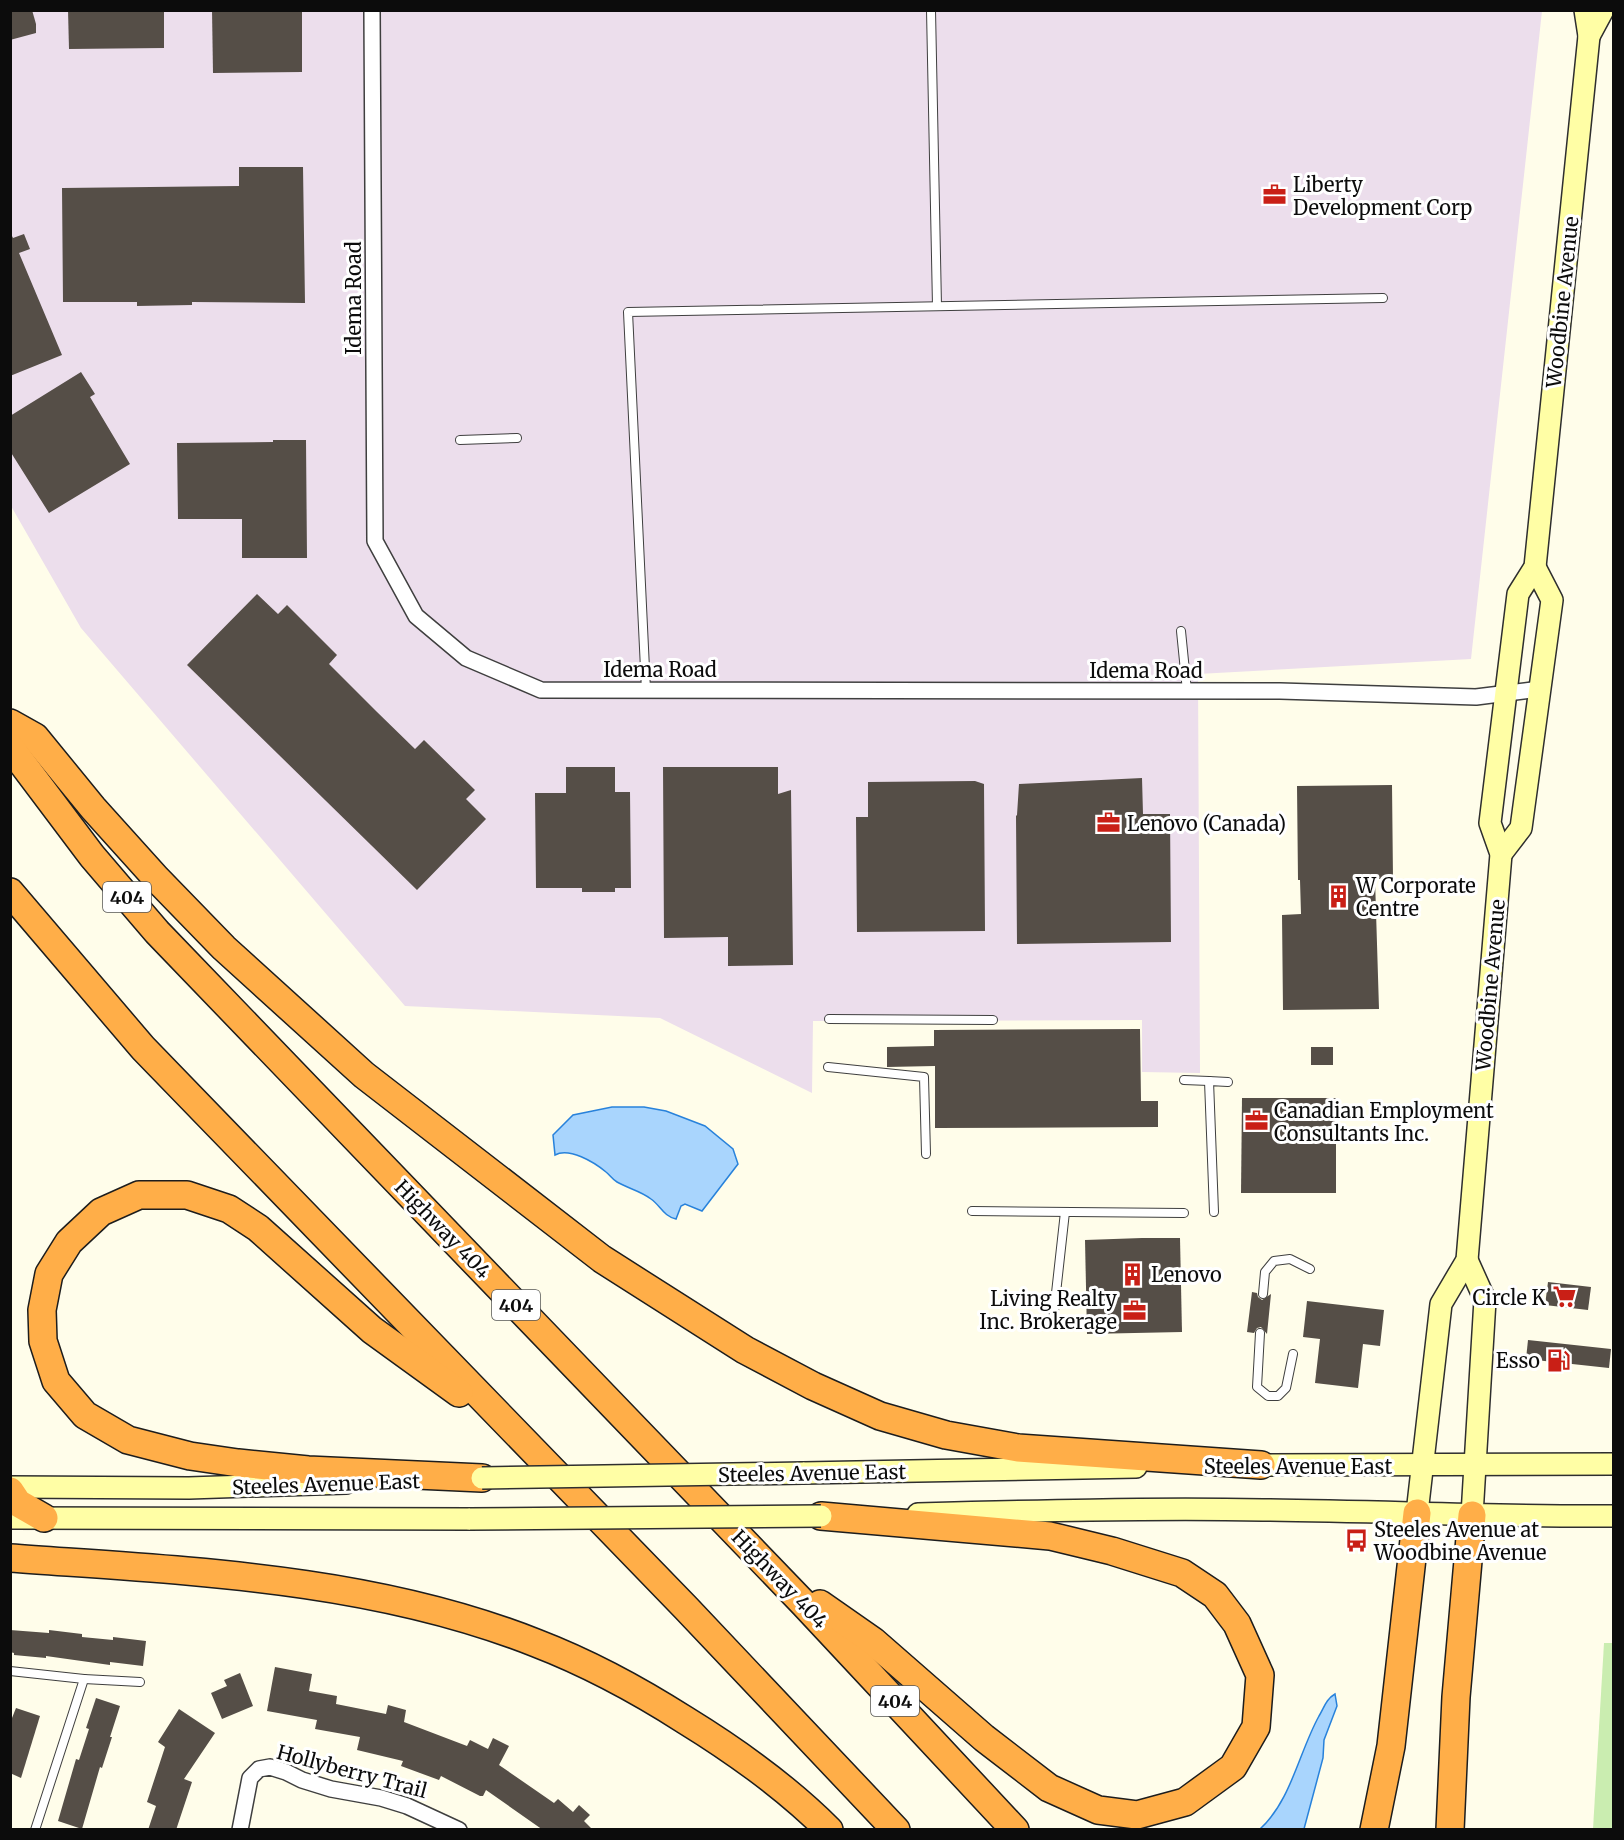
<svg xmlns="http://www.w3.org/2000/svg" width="1624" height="1840" font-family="Merriweather,serif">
<rect width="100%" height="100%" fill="#fffdea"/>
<polygon fill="#ecdeec" points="10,11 1542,11 1471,659 1198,674 1200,1073 1142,1072 1142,1020 813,1021 812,1093 660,1018 405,1006 81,628 11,506"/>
<polygon fill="#caedb0" points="1604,1643 1613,1643 1613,1829 1593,1829"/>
<g fill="#a9d5fd" stroke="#2882db" stroke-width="1.5">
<path d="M612 1107H644L666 1111 705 1126 733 1149 738 1164 702 1211 685 1204 681 1206 676 1219C663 1216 661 1206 651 1199 641 1191 627 1188 617 1182 612 1179 610 1175 606 1172 594 1162 569 1147 555 1155L553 1135 573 1115Z"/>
<path d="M1335 1694 1337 1706 1324 1740 1323 1758 1304 1829H1260C1291 1801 1299 1752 1319 1716 1324 1708 1326 1699 1335 1694Z"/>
</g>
<g fill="#554e47">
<polygon points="10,10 32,10 36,24 36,33 10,40"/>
<polygon points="68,10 164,10 164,48 69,49"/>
<polygon points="212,10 302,10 302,72 213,73"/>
<polygon points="239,167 303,167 305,303 192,302 192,305 137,306 137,302 63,302 62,188 239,186"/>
<polygon points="10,232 13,238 24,234 30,249 19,253 62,355 10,376"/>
<polygon points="81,372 95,394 90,397 130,464 49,513 10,451 10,416"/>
<polygon points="273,440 306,440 307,558 242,558 242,519 178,519 177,443 273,442"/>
<polygon points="257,594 278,614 287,605 337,655 329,664 376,711 415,749 424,740 475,790 466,799 486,819 417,890 187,665"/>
<polygon points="566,767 615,767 615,792 630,792 631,888 615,888 615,892 582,892 582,888 536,888 535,793 566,793"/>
<polygon points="663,767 778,767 778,794 791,790 793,965 728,966 728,937 664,938"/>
<polygon points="1142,778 1143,814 1170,814 1171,942 1017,944 1016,816 1017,815 1019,784"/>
<polygon points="975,781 984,784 985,931 857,932 856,817 868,817 868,782"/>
<polygon points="1392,785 1393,879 1375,879 1379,1009 1283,1010 1282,915 1301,914 1300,880 1298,880 1297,786"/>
<polygon points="1140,1029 1141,1101 1158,1101 1158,1127 935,1128 935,1066 887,1067 887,1047 934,1046 934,1030"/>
<rect x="1311" y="1047" width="22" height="18"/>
<polygon points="1242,1098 1336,1098 1336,1193 1241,1193"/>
<polygon points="1142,1238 1180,1238 1182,1332 1087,1334 1085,1240"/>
<polygon points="1548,1282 1591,1287 1588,1310 1545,1305"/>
<polygon points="1252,1292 1257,1293 1258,1297 1262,1300 1271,1294 1267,1334 1261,1327 1257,1328 1254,1333 1247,1332"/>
<polygon points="1307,1301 1384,1310 1380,1346 1363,1344 1358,1388 1315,1383 1320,1339 1303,1337"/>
<polygon points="1528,1340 1611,1349 1609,1368 1526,1359"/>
<polygon points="10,1630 49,1633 49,1630 82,1634 82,1637 113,1640 113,1637 146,1641 143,1666 110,1662 110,1665 46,1656 46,1658 14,1655 14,1653 10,1652"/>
<polygon points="275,1667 312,1674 309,1691 337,1696 336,1704 386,1714 388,1705 406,1710 404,1722 467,1746 470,1740 488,1749 493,1738 509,1746 499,1765 554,1803 558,1799 573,1812 579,1805 590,1815 584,1821 593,1830 543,1830 486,1790 483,1796 480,1796 441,1776 439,1780 401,1766 403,1761 357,1750 360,1737 315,1729 317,1720 267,1711"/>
<polygon points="240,1673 253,1706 222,1719 211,1693 227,1686 224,1680"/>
<polygon points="96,1698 120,1706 110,1737 112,1737 102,1768 100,1767 82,1829 58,1821 76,1759 79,1760 89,1729 86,1728"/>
<polygon points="16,1708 40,1716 21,1778 10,1773 10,1723"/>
<polygon points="179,1709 215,1733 184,1779 192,1782 176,1830 148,1830 156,1806 147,1802 165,1747 158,1742"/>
</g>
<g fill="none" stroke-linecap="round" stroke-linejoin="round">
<defs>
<g id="service">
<polyline points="931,10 937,306"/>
<polyline points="460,440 517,438"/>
<polyline points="1181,631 1187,691"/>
<polyline points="646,690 628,312 1383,298"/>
<polyline points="829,1019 993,1020"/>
<polyline points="828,1067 924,1077 926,1154"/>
<polyline points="1184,1080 1209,1081"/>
<polyline points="972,1211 1184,1213"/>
<polyline points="1214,1212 1209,1081 1228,1082"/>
<polyline points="1263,1294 1265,1272 1274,1261 1290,1259 1310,1269"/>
<polyline points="1053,1320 1065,1212"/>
<polyline points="1260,1333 1257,1387 1268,1396 1278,1396 1286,1388 1293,1354"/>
<polyline points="10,1671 84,1679 35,1830"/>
<polyline points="84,1679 140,1682"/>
</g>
<g id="minor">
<polyline points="372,10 375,541 416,616 466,658 541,690 1280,691 1476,697 1540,689"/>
<polyline points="240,1830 250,1778 259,1769 270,1767 286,1772 302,1780 331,1789 381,1798 407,1806 459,1830"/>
</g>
<g id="secondary">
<polyline points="1589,36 1603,10"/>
<polyline points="1501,854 1521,828 1552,600 1535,567"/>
<polyline points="1467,1260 1485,1300 1472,1515"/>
<polyline points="1248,1465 1614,1464"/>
<polyline points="803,1473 1136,1467"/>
<polyline points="10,1487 189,1488 346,1483"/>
<polyline points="1417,1513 1441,1304 1467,1260 1501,854 1490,823 1518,594 1535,567 1589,36 1585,10"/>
<path d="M918 1514C1033 1511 1148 1508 1263 1510 1380 1511 1497 1517 1614 1516"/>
<polyline points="10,1518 470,1519"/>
</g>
<g id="motorway">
<polyline points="10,723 35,737 93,808 157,879 224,948 364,1075 602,1259 745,1350 813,1386 880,1416 946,1435 1018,1448 1261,1465"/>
<polyline points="10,747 92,856 157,932 804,1604 1015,1830"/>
<polyline points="10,892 143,1048 686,1608 896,1830"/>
<polyline points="459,1393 372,1330 258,1228 229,1209 187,1195 139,1195 101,1212 69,1242 49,1274 42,1310 43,1341 56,1381 85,1415 128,1440 190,1456 238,1463 308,1470 482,1478"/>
<polyline points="10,1491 18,1503 44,1518"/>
<path d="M10 1558C187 1571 370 1577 536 1643 588 1663 638 1690 685 1720 737 1752 786 1787 829 1830"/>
<polyline points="820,1604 873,1641 984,1738 1049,1788 1098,1810 1137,1815 1185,1802 1233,1767 1256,1727 1260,1675 1237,1624 1215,1595 1182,1573 1112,1551 1050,1536 821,1516"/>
<polyline points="1374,1830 1391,1746 1417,1513"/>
<polyline points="1450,1830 1456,1697 1472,1515"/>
</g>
</defs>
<use href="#service" stroke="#3f3f3f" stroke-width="10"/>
<use href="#minor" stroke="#3f3f3f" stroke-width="18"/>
<use href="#secondary" stroke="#2e2e2e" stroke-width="24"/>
<use href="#motorway" stroke="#1d1d1d" stroke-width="30"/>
<use href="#service" stroke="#fff" stroke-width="8"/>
<use href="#minor" stroke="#fff" stroke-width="15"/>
<use href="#secondary" stroke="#fffea5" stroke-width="21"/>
<use href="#motorway" stroke="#ffae48" stroke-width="27"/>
<defs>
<g id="secondary-bridge">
<polyline points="482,1478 803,1473"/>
<polyline points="470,1519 821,1516"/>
</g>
</defs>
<use href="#secondary-bridge" stroke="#2e2e2e" stroke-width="24" stroke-linecap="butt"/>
<use href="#secondary-bridge" stroke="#fffea5" stroke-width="21"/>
</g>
<defs>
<symbol id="office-bare" viewBox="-9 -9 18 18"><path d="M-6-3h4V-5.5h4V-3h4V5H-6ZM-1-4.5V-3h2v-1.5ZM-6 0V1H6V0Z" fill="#c91f16" stroke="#fff" stroke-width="2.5" paint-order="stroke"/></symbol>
<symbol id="building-bare" viewBox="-9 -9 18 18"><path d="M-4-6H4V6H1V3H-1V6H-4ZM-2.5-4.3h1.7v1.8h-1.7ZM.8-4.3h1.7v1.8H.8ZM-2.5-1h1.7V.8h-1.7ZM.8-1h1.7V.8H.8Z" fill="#c91f16" stroke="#fff" stroke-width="2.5" paint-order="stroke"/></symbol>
<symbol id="supermarket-bare" viewBox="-9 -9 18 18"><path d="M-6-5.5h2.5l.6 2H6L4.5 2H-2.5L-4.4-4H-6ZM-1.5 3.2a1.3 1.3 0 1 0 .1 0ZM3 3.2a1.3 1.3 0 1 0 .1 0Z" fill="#c91f16" stroke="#fff" stroke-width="2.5" paint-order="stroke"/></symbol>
<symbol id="fuel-bare" viewBox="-9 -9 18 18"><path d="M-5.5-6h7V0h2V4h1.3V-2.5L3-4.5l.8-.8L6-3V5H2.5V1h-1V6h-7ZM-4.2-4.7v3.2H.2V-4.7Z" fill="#c91f16" stroke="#fff" stroke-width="2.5" paint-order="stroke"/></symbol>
<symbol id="bus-bare" viewBox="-9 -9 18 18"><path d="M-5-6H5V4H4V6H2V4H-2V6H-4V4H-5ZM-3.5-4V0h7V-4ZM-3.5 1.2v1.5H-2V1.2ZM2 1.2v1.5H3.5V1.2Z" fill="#c91f16" stroke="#fff" stroke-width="2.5" paint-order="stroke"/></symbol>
</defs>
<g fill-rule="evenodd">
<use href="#office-bare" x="1258" y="178" width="33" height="33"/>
<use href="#office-bare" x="1092" y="806" width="33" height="33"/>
<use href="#building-bare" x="1322" y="880" width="33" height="33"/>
<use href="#office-bare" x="1240" y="1104" width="33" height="33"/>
<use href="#building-bare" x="1116" y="1258" width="33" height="33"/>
<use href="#supermarket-bare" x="1548" y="1280" width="33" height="33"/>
<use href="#office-bare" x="1118" y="1294" width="33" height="33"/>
<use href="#fuel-bare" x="1542" y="1344" width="33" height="33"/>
<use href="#bus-bare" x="1340" y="1524" width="33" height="33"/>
</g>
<g text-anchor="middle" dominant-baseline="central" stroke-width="6" stroke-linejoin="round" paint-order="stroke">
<g fill="#fff" stroke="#555" stroke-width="1.5">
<rect x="103" y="882" width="48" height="30" rx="4.5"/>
<rect x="492" y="1290" width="48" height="30" rx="4.5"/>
<rect x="871" y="1686" width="48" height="30" rx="4.5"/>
</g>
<g font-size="18" font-weight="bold" fill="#0c0c0c">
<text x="127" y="897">404</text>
<text x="516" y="1305">404</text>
<text x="895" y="1701">404</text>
</g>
<g font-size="20" fill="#0c0c0c" stroke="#fff" text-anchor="start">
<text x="1293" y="184">Liberty<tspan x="1293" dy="23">Development Corp</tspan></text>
<text x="1127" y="823">Lenovo (Canada)</text>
<text x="1356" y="885">W Corporate<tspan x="1356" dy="23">Centre</tspan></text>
<text x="1274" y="1110">Canadian Employment<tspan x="1274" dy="23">Consultants Inc.</tspan></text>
<text x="1151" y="1274">Lenovo</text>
<text x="1546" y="1297" text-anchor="end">Circle K</text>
<text x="1117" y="1298" text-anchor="end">Living Realty<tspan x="1117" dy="23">Inc. Brokerage</tspan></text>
<text x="1540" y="1360" text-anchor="end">Esso</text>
<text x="1374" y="1529">Steeles Avenue at<tspan x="1374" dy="23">Woodbine Avenue</tspan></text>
</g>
<g font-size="20" fill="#0c0c0c" stroke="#fff">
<text transform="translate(353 298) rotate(-90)">Idema Road</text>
<text transform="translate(1562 302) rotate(-84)">Woodbine Avenue</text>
<text x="660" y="669">Idema Road</text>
<text x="1146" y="670">Idema Road</text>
<text transform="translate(1490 985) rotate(-85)">Woodbine Avenue</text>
<text transform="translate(443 1229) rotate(46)">Highway 404</text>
<text x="1298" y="1466">Steeles Avenue East</text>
<text transform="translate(812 1473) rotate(-1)">Steeles Avenue East</text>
<text transform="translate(326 1484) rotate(-2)">Steeles Avenue East</text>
<text transform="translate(780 1579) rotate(46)">Highway 404</text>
<text transform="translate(352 1771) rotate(15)">Hollyberry Trail</text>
</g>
</g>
<rect width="1624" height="1840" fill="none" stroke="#0c0c0c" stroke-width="24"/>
</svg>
